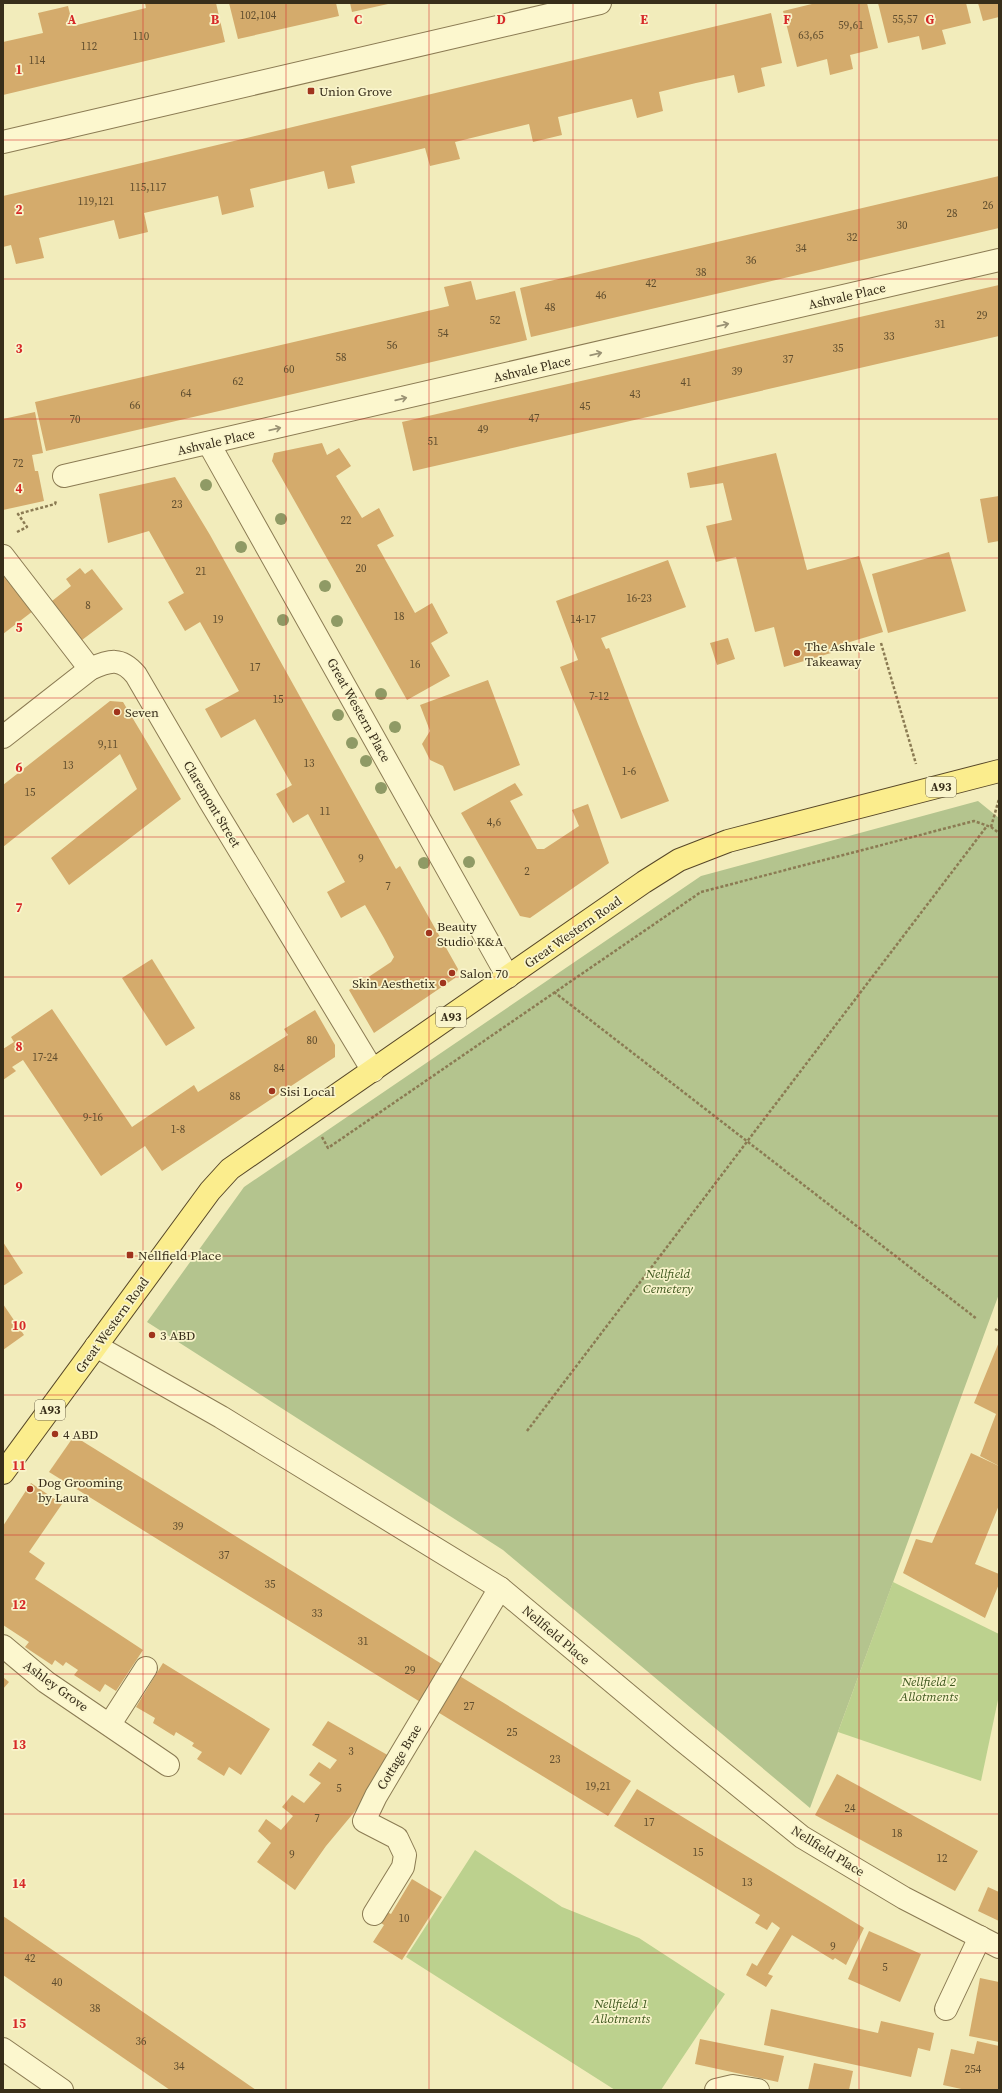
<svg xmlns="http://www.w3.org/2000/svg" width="1002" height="2093" font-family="'Source Serif 4',serif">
<rect width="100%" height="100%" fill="#f2ecbb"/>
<g fill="#bcd18e">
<polygon points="893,1582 999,1634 999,1695 981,1781 838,1732"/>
<polygon points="475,1850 562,1907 639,1938 725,1994 661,2090 615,2090 406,1957"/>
</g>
<polygon fill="#b4c48e" points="978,801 999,818 999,1294 810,1808 503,1550 147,1322 244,1187 701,876"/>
<g fill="#d4ab6c">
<polygon points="145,3 216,3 225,42 3,95 3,42 43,33 38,13 68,6 73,26 146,8"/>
<polygon points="229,3 336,3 339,16 238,39"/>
<polygon points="350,3 388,3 388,4 352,12"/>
<polygon points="816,3 867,3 878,48 850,55 853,69 830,75 827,59 797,67 783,11"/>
<polygon points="878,3 966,3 971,23 942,30 946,44 922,50 919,36 888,43"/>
<polygon points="978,3 999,3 999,17 983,21"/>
<polygon points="771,13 782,63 761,68 765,86 738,93 734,75 696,83 659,92 663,111 637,118 632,99 558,117 562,135 533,142 529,124 455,142 460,159 430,166 425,148 351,166 355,183 328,189 324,171 250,189 254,207 222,215 218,196 144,213 148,232 119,239 114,220 39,238 44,258 16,264 11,245 3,247 3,196"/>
<polygon points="999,176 999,228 531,337 520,288"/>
<polygon points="471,281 476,300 515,291 527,340 46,451 35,402 449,306 444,287"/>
<polygon points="999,285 999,336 413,471 402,422"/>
<polygon points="35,412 43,453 32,455 35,471 38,471 44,501 3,510 3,419"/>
<polygon points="322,443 327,455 339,448 351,466 336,476 362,518 379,508 394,536 377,545 415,613 432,603 448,633 431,643 450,676 407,700 272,461 274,453"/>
<polygon points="776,453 807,570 859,556 883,632 830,648 831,653 784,667 774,627 755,632 736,557 716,562 706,526 732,520 723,483 690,488 687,473"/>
<polygon points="175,477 210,535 396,869 400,866 458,969 455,978 374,1033 349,990 391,962 394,957 384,938 365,905 341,918 327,892 345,882 308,814 293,823 276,794 292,785 255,719 221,738 205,709 239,691 200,622 185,631 168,602 184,593 149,531 108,543 99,494"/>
<polygon points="999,496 999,541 988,543 980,499"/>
<polygon points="949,552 966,611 888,633 872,574"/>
<polygon points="668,560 686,607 601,638 606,649 609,648 638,724 669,801 621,819 560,667 578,660 556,601"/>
<polygon points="80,568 85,574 92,569 123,609 82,640 52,601 71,586 66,579"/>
<polygon points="5,575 33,611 3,634 3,577"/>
<polygon points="728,638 735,659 717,665 710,643"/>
<polygon points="488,680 520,765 454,791 443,766 430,760 422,744 430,731 420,705"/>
<polygon points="110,701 123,702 181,799 69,885 51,858 137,789 120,754 3,847 3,785"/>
<polygon points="515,783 523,795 510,801 537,849 544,849 579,826 572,810 588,804 609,863 530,918 520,916 461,813"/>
<polygon points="152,959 195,1028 166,1046 122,978"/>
<polygon points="52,1009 132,1127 194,1085 198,1092 288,1035 284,1029 315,1010 335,1045 335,1057 162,1171 145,1146 101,1176 23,1060 12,1067 16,1071 3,1080 3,1049 14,1042 11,1037"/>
<polygon points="3,1242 23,1273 3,1286"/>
<polygon points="3,1304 24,1335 3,1350"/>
<polygon points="999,1342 999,1466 980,1456 996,1414 974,1403"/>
<polygon points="74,1436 445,1666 422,1703 49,1472"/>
<polygon points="971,1453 999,1466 999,1505 975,1564 999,1574 999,1584 985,1618 903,1573 916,1539 932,1543"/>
<polygon points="31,1483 62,1504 29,1552 45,1563 35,1579 143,1650 116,1691 105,1684 100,1692 74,1675 78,1670 66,1662 63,1666 55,1660 52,1665 25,1647 29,1642 3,1625 3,1526"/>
<polygon points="163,1663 270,1729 241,1775 229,1767 224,1776 197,1759 202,1752 192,1746 194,1743 176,1732 174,1736 153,1723 155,1718 136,1707"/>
<polygon points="458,1675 631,1781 608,1816 436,1711"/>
<polygon points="3,1677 9,1682 3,1689"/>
<polygon points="328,1721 391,1757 371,1792 326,1846 295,1890 257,1862 271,1843 258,1831 266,1819 281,1830 293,1816 282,1807 292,1795 304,1803 321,1783 309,1775 319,1762 330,1769 337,1760 312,1745"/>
<polygon points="837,1774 978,1851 955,1891 815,1815"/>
<polygon points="637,1789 864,1928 846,1965 835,1958 833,1960 792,1935 768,1974 773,1976 766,1987 746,1975 752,1963 757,1966 780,1928 772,1922 767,1930 755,1923 760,1915 614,1826"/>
<polygon points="412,1879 442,1897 402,1960 373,1942 384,1925 378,1921 384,1911 391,1914"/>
<polygon points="988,1887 999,1892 999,1921 978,1911"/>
<polygon points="3,1916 178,2036 256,2090 170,2090 29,1993 3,1975"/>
<polygon points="869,1931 921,1954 900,2002 848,1979"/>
<polygon points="980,1978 999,1982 999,2042 969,2036"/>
<polygon points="771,2009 878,2033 881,2021 934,2033 930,2051 918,2048 911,2077 764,2045"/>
<polygon points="700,2039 784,2056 778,2082 695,2064"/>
<polygon points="977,2041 999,2046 999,2090 966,2090 943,2085 951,2049 974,2054"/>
<polygon points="814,2063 853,2071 849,2090 808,2090"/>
</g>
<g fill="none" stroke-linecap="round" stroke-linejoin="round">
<defs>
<g id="minor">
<polyline points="3,142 600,3"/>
<polyline points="209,444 508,977"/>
<polyline points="64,476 999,260"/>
<polyline points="3,556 90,669"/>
<path d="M3 737 90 669C110 660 121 657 136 675L209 800 373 1071"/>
<polyline points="96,1346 221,1417 500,1588 682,1740 802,1837 904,1898 999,1947"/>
<polyline points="3,1646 46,1682 168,1765"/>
<polyline points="110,1724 146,1668"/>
<polyline points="374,1914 403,1867 405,1855 397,1838 364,1821 376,1796 500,1588"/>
<polyline points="946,2009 980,1937"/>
<polyline points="3,2049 62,2090"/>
<polyline points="716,2090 733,2086 758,2090"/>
</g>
<polyline id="major" points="3,1473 210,1191 230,1169 644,882 679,860 728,841 999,771"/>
</defs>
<use href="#minor" stroke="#8b7b53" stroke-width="24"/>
<use href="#major" stroke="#574728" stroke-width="24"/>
<g stroke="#8b7b53" stroke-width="2.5" stroke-dasharray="3 2" stroke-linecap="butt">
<polyline points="17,532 27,527 18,514 55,504 56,501"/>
<polyline points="881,643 916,764"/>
<polyline points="991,827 999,799"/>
<polyline points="554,992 977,1319"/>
<polyline points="322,1137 328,1148 701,892 974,821 991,827 999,833"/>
<polyline points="995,1329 999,1331"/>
<polyline points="527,1431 987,826"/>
</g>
<use href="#minor" stroke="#fcf7ce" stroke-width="22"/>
<use href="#major" stroke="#fbed8d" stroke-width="22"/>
</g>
<g fill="#8f9a65">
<circle cx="206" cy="485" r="6"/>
<circle cx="281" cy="519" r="6"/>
<circle cx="241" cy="547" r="6"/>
<circle cx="325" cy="586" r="6"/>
<circle cx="283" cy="620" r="6"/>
<circle cx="337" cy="621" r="6"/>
<circle cx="381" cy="694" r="6"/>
<circle cx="338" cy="715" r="6"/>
<circle cx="395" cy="727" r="6"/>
<circle cx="352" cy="743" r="6"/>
<circle cx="366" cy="761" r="6"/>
<circle cx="381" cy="788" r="6"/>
<circle cx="469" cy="862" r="6"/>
<circle cx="424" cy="863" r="6"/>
</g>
<defs><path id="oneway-shaft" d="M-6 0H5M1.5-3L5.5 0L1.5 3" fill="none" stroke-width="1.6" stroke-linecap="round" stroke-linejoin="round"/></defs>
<g stroke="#9a9274">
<use href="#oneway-shaft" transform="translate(723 325) rotate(-13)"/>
<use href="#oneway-shaft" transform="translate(596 354) rotate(-13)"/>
<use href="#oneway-shaft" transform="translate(401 399) rotate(-13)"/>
<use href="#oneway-shaft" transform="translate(275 429) rotate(-13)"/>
</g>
<path fill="none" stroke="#d62828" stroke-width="1" stroke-opacity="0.55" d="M143 3V2090M286 3V2090M429 3V2090M573 3V2090M716 3V2090M859 3V2090M3 140H999M3 279H999M3 419H999M3 558H999M3 698H999M3 837H999M3 977H999M3 1116H999M3 1256H999M3 1395H999M3 1535H999M3 1674H999M3 1814H999M3 1953H999"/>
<g fill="#a0341d" stroke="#f9f4cb" stroke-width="1.5">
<rect x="307" y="87" width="8" height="8" rx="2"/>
<circle cx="797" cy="653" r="4"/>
<circle cx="117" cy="712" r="4"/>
<circle cx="429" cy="933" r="4"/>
<circle cx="452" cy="973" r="4"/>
<circle cx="443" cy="983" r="4"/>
<circle cx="272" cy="1091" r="4"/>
<rect x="126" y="1251" width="8" height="8" rx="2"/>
<circle cx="152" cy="1335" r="4"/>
<circle cx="55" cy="1434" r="4"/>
<circle cx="30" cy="1489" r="4"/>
</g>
<g text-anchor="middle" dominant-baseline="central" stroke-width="3.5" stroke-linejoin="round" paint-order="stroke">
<g font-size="11" fill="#5f4d2e">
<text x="258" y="15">102,104</text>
<text x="905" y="19">55,57</text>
<text x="851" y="25">59,61</text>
<text x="811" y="35">63,65</text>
<text x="141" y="36">110</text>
<text x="89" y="46">112</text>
<text x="37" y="60">114</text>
<text x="148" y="187">115,117</text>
<text x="96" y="201">119,121</text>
<text x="988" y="205">26</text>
<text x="952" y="213">28</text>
<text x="902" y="225">30</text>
<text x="852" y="237">32</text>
<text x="801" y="248">34</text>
<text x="751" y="260">36</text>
<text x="701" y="272">38</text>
<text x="651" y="283">42</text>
<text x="601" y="295">46</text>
<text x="550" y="307">48</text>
<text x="982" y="315">29</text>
<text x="495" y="320">52</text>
<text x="940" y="324">31</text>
<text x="443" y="333">54</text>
<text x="889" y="336">33</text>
<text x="392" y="345">56</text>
<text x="838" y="348">35</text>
<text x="341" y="357">58</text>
<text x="788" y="359">37</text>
<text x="289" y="369">60</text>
<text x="737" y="371">39</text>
<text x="238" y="381">62</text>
<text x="686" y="382">41</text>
<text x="186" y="393">64</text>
<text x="635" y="394">43</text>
<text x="135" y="405">66</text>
<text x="585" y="406">45</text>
<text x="534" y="418">47</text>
<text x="75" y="419">70</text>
<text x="483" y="429">49</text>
<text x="433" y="441">51</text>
<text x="18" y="463">72</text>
<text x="177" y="504">23</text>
<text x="346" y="520">22</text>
<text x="361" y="568">20</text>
<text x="201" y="571">21</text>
<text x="639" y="598">16-23</text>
<text x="88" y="605">8</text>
<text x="399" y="616">18</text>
<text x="218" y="619">19</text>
<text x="583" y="619">14-17</text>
<text x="415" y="664">16</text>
<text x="255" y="667">17</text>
<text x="599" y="696">7-12</text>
<text x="278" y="699">15</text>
<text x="108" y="744">9,11</text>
<text x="309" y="763">13</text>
<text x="68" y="765">13</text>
<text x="629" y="771">1-6</text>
<text x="30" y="792">15</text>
<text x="325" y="811">11</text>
<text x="494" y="822">4,6</text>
<text x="361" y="858">9</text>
<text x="527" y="871">2</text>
<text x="388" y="886">7</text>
<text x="312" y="1040">80</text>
<text x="45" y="1057">17-24</text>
<text x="279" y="1068">84</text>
<text x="235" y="1096">88</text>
<text x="93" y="1117">9-16</text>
<text x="178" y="1129">1-8</text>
<text x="178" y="1526">39</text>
<text x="224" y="1555">37</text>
<text x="270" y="1584">35</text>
<text x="317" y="1613">33</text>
<text x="363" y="1641">31</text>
<text x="410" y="1670">29</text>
<text x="469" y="1706">27</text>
<text x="512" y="1732">25</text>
<text x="351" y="1751">3</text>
<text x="555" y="1759">23</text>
<text x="598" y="1786">19,21</text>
<text x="339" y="1788">5</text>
<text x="850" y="1808">24</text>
<text x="317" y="1818">7</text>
<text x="649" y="1822">17</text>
<text x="897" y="1833">18</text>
<text x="698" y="1852">15</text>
<text x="292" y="1854">9</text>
<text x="942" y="1858">12</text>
<text x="747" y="1882">13</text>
<text x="404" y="1918">10</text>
<text x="833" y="1946">9</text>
<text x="30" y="1958">42</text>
<text x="885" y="1967">5</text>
<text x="57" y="1982">40</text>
<text x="95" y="2008">38</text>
<text x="141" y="2041">36</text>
<text x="179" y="2066">34</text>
<text x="973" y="2069">254</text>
</g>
<g fill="#f9f4cb" stroke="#72694f" stroke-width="1">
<rect x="926" y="777" width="30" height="20" rx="3"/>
<rect x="436" y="1007" width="30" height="20" rx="3"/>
<rect x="35" y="1400" width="30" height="20" rx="3"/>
</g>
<g font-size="12" font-weight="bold" fill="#382e1a">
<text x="941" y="787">A93</text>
<text x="451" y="1017">A93</text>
<text x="50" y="1410">A93</text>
</g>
<g font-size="13" fill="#382e1a" stroke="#f9f4cb" text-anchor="start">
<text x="319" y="91">Union Grove</text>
<text x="805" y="646">The Ashvale<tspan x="805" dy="15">Takeaway</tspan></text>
<text x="125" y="712">Seven</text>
<text x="437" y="926">Beauty<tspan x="437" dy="15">Studio K&amp;A</tspan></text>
<text x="460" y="973">Salon 70</text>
<text x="435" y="983" text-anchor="end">Skin Aesthetix</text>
<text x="280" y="1091">Sisi Local</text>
<text x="138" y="1255">Nellfield Place</text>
<text x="160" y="1335">3 ABD</text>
<text x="63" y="1434">4 ABD</text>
<text x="38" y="1482">Dog Grooming<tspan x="38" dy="15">by Laura</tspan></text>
</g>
<g font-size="13" fill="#382e1a" stroke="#f9f4cb">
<text transform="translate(847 296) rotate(-13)">Ashvale Place</text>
<text transform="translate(532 369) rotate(-13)">Ashvale Place</text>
<text transform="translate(216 442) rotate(-13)">Ashvale Place</text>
<text transform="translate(359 710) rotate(61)">Great Western Place</text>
<text transform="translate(212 804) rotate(59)">Claremont Street</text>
<text transform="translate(573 932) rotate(-35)">Great Western Road</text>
<text transform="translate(112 1325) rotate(-54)">Great Western Road</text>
<text transform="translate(556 1635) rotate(40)">Nellfield Place</text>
<text transform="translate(56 1686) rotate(36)">Ashley Grove</text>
<text transform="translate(399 1757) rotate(-59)">Cottage Brae</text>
<text transform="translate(828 1851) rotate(32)">Nellfield Place</text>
</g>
<g font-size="13" font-style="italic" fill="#3e571e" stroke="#f9f4cb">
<text x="668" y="1273">Nellfield<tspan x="668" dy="15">Cemetery</tspan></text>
<text x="929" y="1681">Nellfield 2<tspan x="929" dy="15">Allotments</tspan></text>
<text x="621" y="2003">Nellfield 1<tspan x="621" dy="15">Allotments</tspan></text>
</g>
</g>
<g font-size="13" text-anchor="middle" font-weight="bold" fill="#d62828" stroke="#f9f4cb" stroke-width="3.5" stroke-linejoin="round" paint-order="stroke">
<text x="72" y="24">A</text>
<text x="215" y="24">B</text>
<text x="358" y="24">C</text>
<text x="501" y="24">D</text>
<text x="644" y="24">E</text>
<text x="787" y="24">F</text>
<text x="930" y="24">G</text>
<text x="19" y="74">1</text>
<text x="19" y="214">2</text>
<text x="19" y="353">3</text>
<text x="19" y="493">4</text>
<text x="19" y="632">5</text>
<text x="19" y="772">6</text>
<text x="19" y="912">7</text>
<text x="19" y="1051">8</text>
<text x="19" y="1191">9</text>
<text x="19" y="1330">10</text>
<text x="19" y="1470">11</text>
<text x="19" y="1609">12</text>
<text x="19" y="1749">13</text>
<text x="19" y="1888">14</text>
<text x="19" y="2028">15</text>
</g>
<rect width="1002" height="2093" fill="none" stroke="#382e1a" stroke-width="8"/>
</svg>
